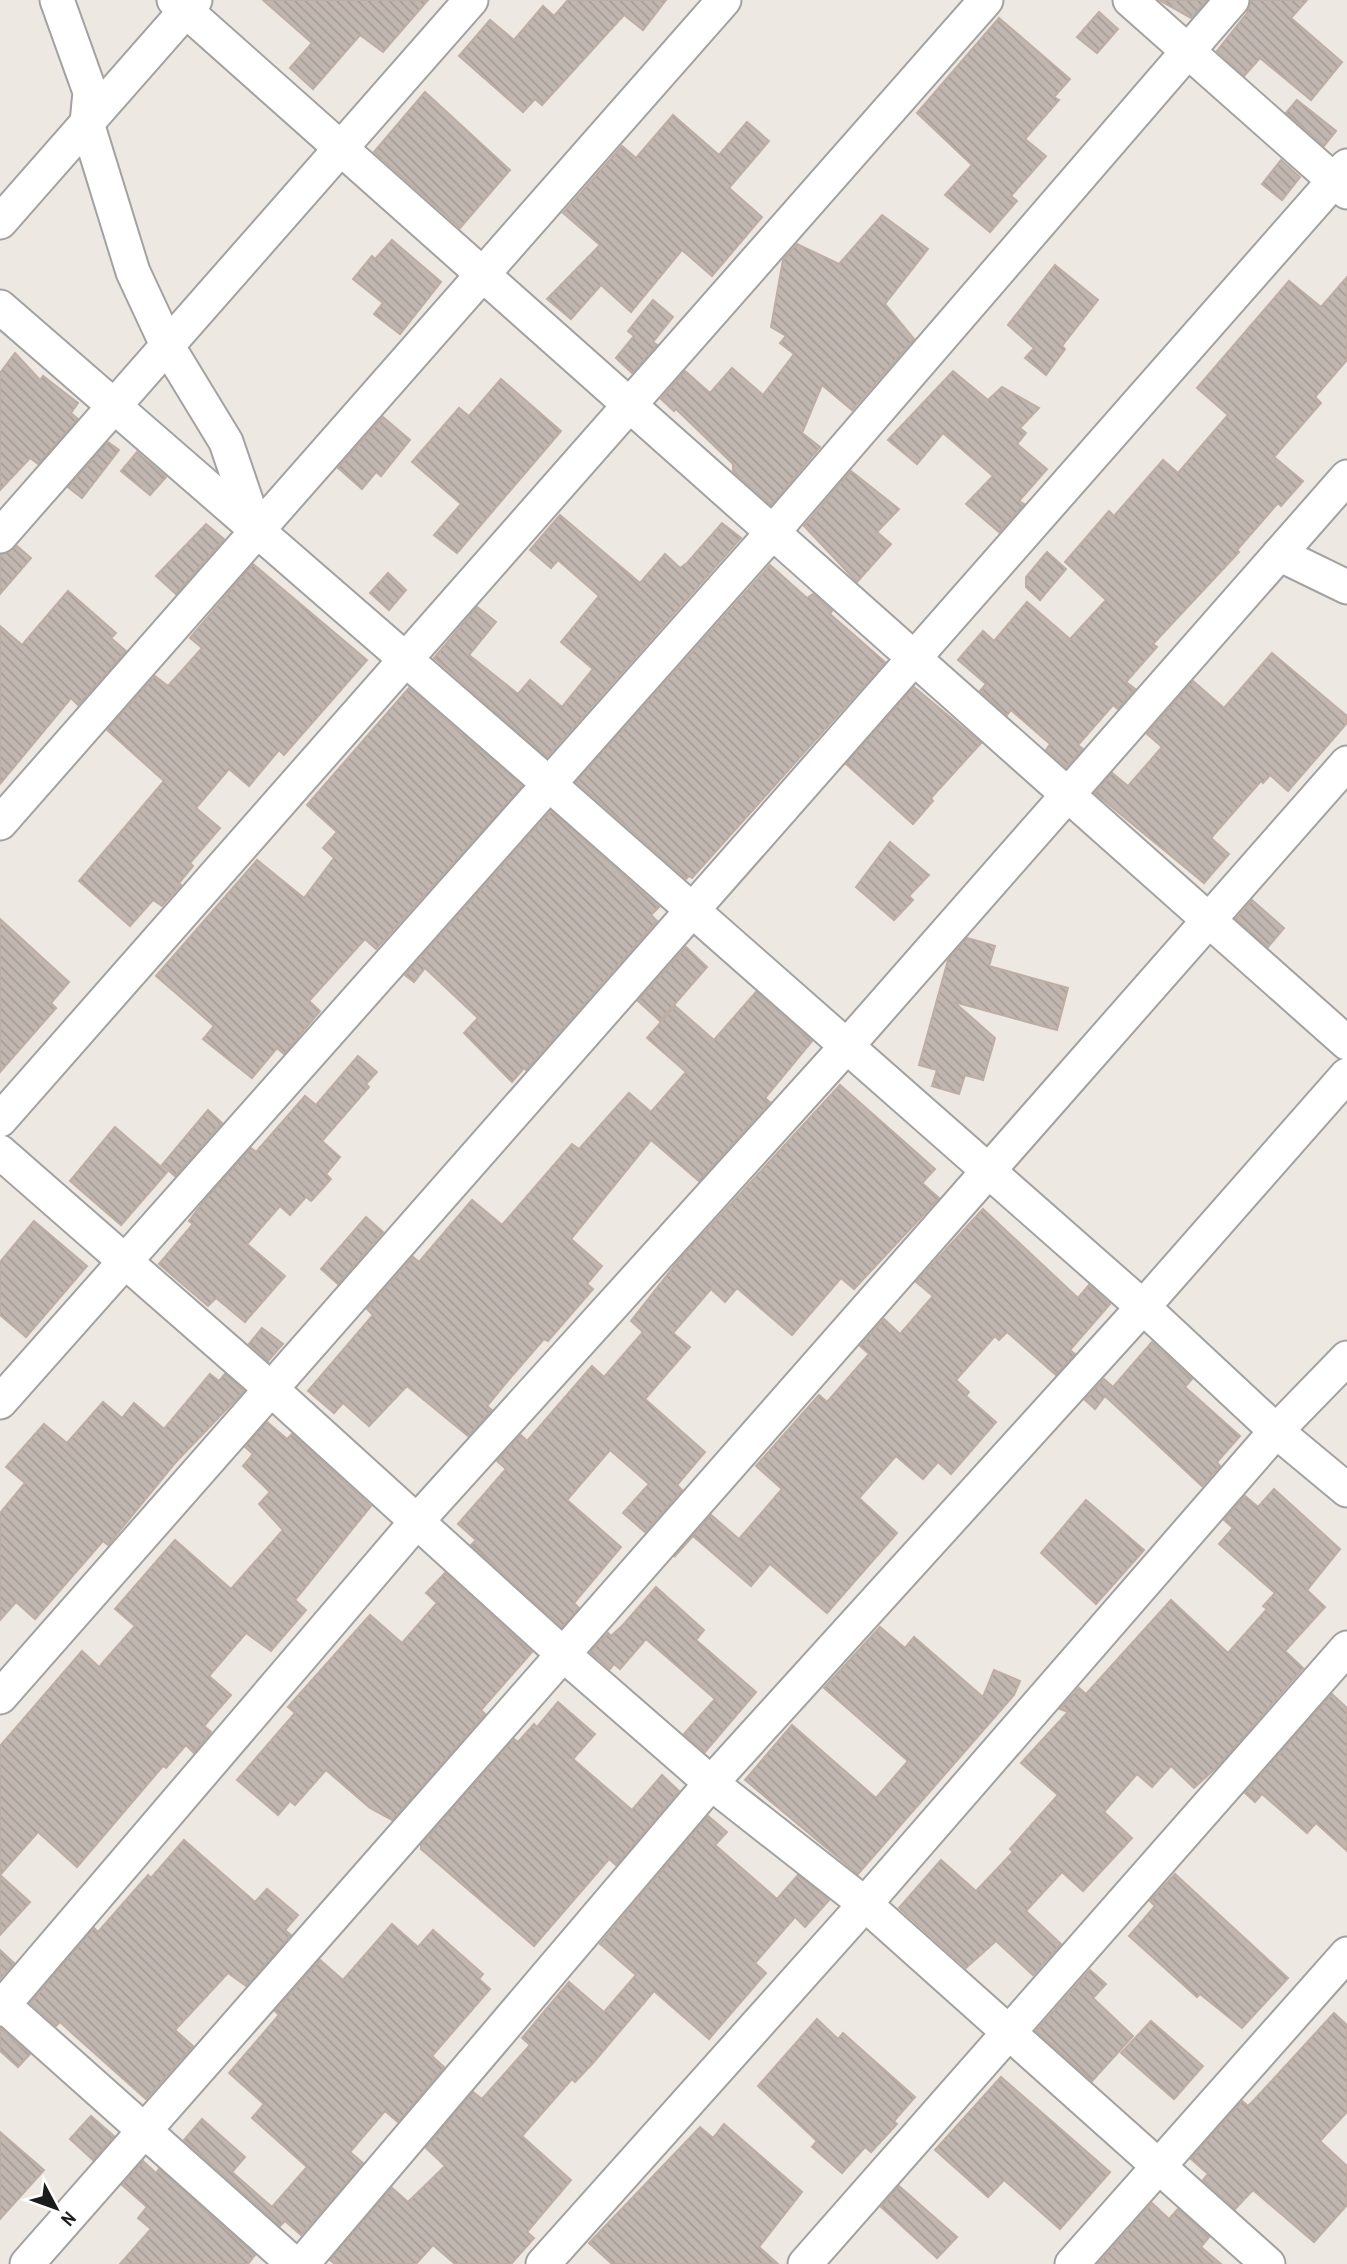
<svg xmlns="http://www.w3.org/2000/svg" width="1347" height="2264" font-family="'Archivo Narrow',sans-serif">
<defs>
<pattern id="building-back-hatch" width="6" height="6" patternUnits="userSpaceOnUse" patternTransform="scale(1.75)"><rect width="6" height="6" fill="#c1b7b0"/><path d="M-1 5l2 2M0 0l6 6M5-1l2 2" fill="none" stroke="#a59d97"/></pattern>
</defs>
<rect width="100%" height="100%" fill="#ede8e1"/>
<g fill="url(#building-back-hatch)" stroke="#beada3" stroke-width="2">
<polygon points="263,0 428,0 383,52 360,35 313,89 290,68 312,43"/>
<polygon points="568,0 666,0 643,30 624,15 542,105 535,99 523,112 459,56 490,20 514,40 543,6 554,16"/>
<polygon points="1159,0 1207,0 1191,18"/>
<polygon points="1251,0 1307,0 1291,18 1342,62 1311,100 1260,58 1244,76 1217,51 1247,13"/>
<polygon points="1099,12 1118,29 1097,53 1077,37"/>
<polygon points="999,18 1070,79 1054,97 1059,100 1025,139 1046,156 1011,196 1017,201 990,232 945,195 972,165 917,113"/>
<polygon points="425,92 510,170 460,228 374,152"/>
<polygon points="1297,100 1336,131 1324,146 1286,113"/>
<polygon points="673,115 719,155 747,122 769,141 729,188 762,217 712,276 682,250 631,312 601,285 571,319 547,299 600,245 563,213 622,146 636,158"/>
<polygon points="1281,160 1300,177 1282,200 1262,184"/>
<polygon points="882,215 928,249 885,304 914,339 852,410 822,385 802,433 820,447 771,505 733,471 733,464 676,409 674,411 661,399 685,371 710,393 732,368 763,395 794,354 780,343 786,336 771,327 783,260 797,244 839,264"/>
<polygon points="392,240 441,282 400,334 374,314 383,303 353,279 372,256 375,259"/>
<polygon points="1055,265 1098,300 1062,346 1065,349 1046,375 1025,358 1034,348 1008,325"/>
<polygon points="1347,277 1347,360 1315,397 1321,403 1274,457 1303,481 1281,506 1278,503 1237,550 1239,552 1153,644 1157,647 1126,682 1135,689 1118,709 1113,705 1078,745 1083,749 1066,767 1046,750 1050,744 1011,710 1007,715 980,691 986,684 958,660 983,631 994,641 1027,602 1070,639 1106,600 1065,562 1109,511 1114,516 1163,460 1178,473 1228,415 1197,388 1289,281 1321,307"/>
<polygon points="653,300 673,317 653,342 657,345 632,373 616,358 634,336 628,331"/>
<polygon points="15,353 40,380 43,376 78,403 71,413 78,419 38,464 30,458 0,490 0,373"/>
<polygon points="953,371 988,400 1002,387 1039,408 1020,428 1026,433 1017,444 1047,469 1019,501 1024,504 999,532 966,504 993,476 943,433 917,464 888,440"/>
<polygon points="501,379 561,431 457,553 434,535 461,504 412,462 459,408 469,416"/>
<polygon points="383,417 410,440 381,476 376,472 362,489 338,468"/>
<polygon points="108,442 119,450 82,498 68,487"/>
<polygon points="137,452 166,477 150,495 121,471"/>
<polygon points="851,471 899,509 877,532 891,544 857,582 804,526"/>
<polygon points="560,515 640,583 665,554 680,568 687,563 722,523 741,538 547,757 434,658 477,607 496,622 469,655 518,694 530,680 562,707 593,669 561,642 599,596 558,560 551,568 530,550"/>
<polygon points="206,524 224,539 176,594 156,576"/>
<polygon points="17,546 31,558 0,594 0,555"/>
<polygon points="1047,552 1066,569 1040,600 1026,587 1026,577"/>
<polygon points="253,564 367,660 284,755 279,750 249,786 229,769 196,808 220,828 190,863 193,866 179,883 181,885 162,906 153,900 130,926 79,881 164,781 107,730 155,676 168,686 202,648 190,638"/>
<polygon points="770,565 807,598 813,594 832,611 830,614 885,662 692,878 689,876 686,879 576,782"/>
<polygon points="388,573 406,590 389,610 370,593"/>
<polygon points="68,591 116,633 111,638 126,651 78,705 71,698 0,784 0,626 22,645"/>
<polygon points="1272,653 1347,716 1347,723 1288,791 1270,775 1263,783 1261,781 1211,838 1229,854 1204,883 1095,793 1112,773 1128,786 1162,747 1147,734 1193,681 1224,708"/>
<polygon points="914,687 981,743 931,798 933,801 913,824 846,764"/>
<polygon points="409,688 522,786 376,949 365,939 309,1001 320,1011 284,1054 277,1048 252,1078 203,1039 214,1026 156,976 257,860 304,898 334,858 323,848 337,832 307,805"/>
<polygon points="551,811 659,907 651,915 657,921 526,1070 524,1068 512,1082 464,1033 478,1018 425,968 414,982 405,975"/>
<polygon points="890,842 929,875 909,896 913,900 894,920 856,887"/>
<polygon points="1252,900 1284,928 1268,947 1236,919"/>
<polygon points="0,919 69,982 51,1003 56,1008 0,1072"/>
<polygon points="967,938 995,946 989,966 1068,988 1057,1030 954,1002 995,1038 983,1080 965,1075 959,1094 932,1086 937,1070 919,1065 948,960"/>
<polygon points="686,947 707,967 660,1021 638,1001"/>
<polygon points="756,992 812,1041 765,1098 770,1102 699,1181 651,1140 571,1239 602,1266 587,1284 593,1289 548,1341 544,1339 511,1377 487,1406 492,1410 468,1436 407,1386 369,1426 343,1403 334,1413 308,1391 373,1315 367,1309 413,1257 419,1262 472,1200 502,1225 572,1144 579,1149 629,1093 651,1112 686,1072 647,1038 675,1006 714,1040"/>
<polygon points="358,1056 377,1072 366,1084 369,1087 322,1141 340,1157 326,1174 331,1179 313,1199 311,1201 306,1197 290,1215 280,1206 247,1244 285,1276 245,1322 216,1298 208,1306 159,1264 193,1224 189,1221 204,1201 251,1148 256,1152 305,1096 316,1105"/>
<polygon points="840,1085 935,1169 922,1183 939,1198 854,1289 841,1278 792,1335 737,1288 725,1302 711,1289 673,1333 690,1347 645,1399 705,1452 677,1485 682,1490 645,1532 623,1513 649,1484 610,1450 567,1500 621,1547 574,1603 579,1608 562,1627 471,1545 476,1540 458,1524 506,1469 497,1461 521,1435 527,1441 592,1366 604,1377 643,1332 631,1321 679,1260"/>
<polygon points="208,1110 222,1123 175,1176 162,1165"/>
<polygon points="115,1127 167,1172 121,1225 70,1181"/>
<polygon points="983,1209 1078,1298 1089,1285 1110,1304 1070,1350 1075,1354 1056,1375 1007,1332 999,1340 995,1336 956,1380 969,1392 966,1396 996,1422 951,1474 938,1462 923,1479 896,1456 859,1498 897,1533 827,1613 770,1564 751,1586 693,1536 674,1557 711,1515 739,1539 782,1489 756,1466 819,1395 827,1402 869,1354 860,1346 884,1319 900,1334 933,1296 916,1282"/>
<polygon points="366,1217 383,1232 338,1284 321,1269"/>
<polygon points="34,1221 87,1266 26,1337 0,1315 0,1262"/>
<polygon points="262,1328 283,1344 268,1361 249,1344"/>
<polygon points="1152,1342 1192,1379 1185,1387 1240,1436 1217,1462 1220,1466 1202,1486 1105,1396 1095,1409 1085,1400 1104,1379 1113,1387"/>
<polygon points="210,1374 219,1381 225,1374 244,1391 175,1463 108,1545 103,1541 35,1619 16,1602 0,1620 0,1513 25,1483 6,1467 44,1424 67,1443 103,1402 122,1418 134,1403 164,1429"/>
<polygon points="267,1422 287,1439 292,1434 371,1506 295,1600 306,1610 271,1651 246,1633 209,1676 231,1695 204,1726 211,1732 194,1753 186,1745 166,1768 163,1766 77,1867 38,1832 0,1875 30,1902 0,1935 0,1746 82,1651 99,1667 135,1626 115,1609 175,1540 231,1589 283,1530 259,1504 270,1492 243,1466 253,1454 245,1447"/>
<polygon points="1274,1489 1340,1549 1307,1590 1325,1607 1285,1651 1303,1668 1218,1766 1194,1788 1171,1766 1152,1787 1137,1774 1104,1812 1132,1838 1083,1891 1062,1872 1026,1911 1061,1944 1033,1975 996,1941 966,1968 899,1908 941,1860 976,1891 1013,1852 1010,1849 1058,1795 1021,1763 1068,1712 1060,1709 1079,1688 1086,1694 1171,1600 1228,1653 1267,1609 1263,1606 1275,1593 1219,1544 1233,1528 1224,1520 1245,1496 1258,1507"/>
<polygon points="1086,1500 1144,1550 1096,1604 1041,1553"/>
<polygon points="445,1573 532,1652 481,1710 485,1714 392,1820 370,1808 326,1770 295,1805 290,1801 278,1815 237,1780 295,1713 288,1707 370,1615 402,1643 437,1603 426,1593"/>
<polygon points="656,1587 704,1630 696,1640 756,1692 705,1752 684,1734 715,1699 646,1639 620,1669 614,1664 610,1669 590,1652 608,1633 611,1636 623,1625"/>
<polygon points="880,1627 905,1648 914,1637 983,1697 994,1670 1020,1681 1014,1695 858,1874 745,1780 792,1725 876,1798 908,1761 824,1688"/>
<polygon points="1332,1694 1347,1708 1347,1851 1316,1823 1307,1833 1262,1794 1255,1802 1245,1793"/>
<polygon points="558,1702 595,1734 573,1759 632,1810 662,1775 679,1791 616,1865 609,1859 534,1946 421,1849 421,1845 514,1739 518,1742 534,1724 537,1727"/>
<polygon points="708,1816 727,1832 715,1845 777,1899 798,1875 829,1900 805,1927 795,1917 755,1963 766,1973 709,2039 654,1991 593,2063 575,2082 572,2079 522,2136 571,2180 527,2232 534,2238 511,2264 455,2264 433,2245 416,2264 335,2264 330,2260 392,2188 408,2202 445,2166 426,2148 473,2092 482,2099 530,2045 522,2038 569,1982 604,2012 636,1975 600,1944"/>
<polygon points="184,1840 255,1902 267,1889 298,1915 285,1930 291,1935 246,1986 228,1973 175,2030 193,2046 146,2099 73,2034 60,2022 56,2026 30,2003 94,1928 98,1932 148,1875 151,1878"/>
<polygon points="1175,1874 1288,1978 1242,2028 1200,1994 1197,1997 1129,1936 1155,1906 1150,1901"/>
<polygon points="392,1924 418,1947 433,1930 483,1974 479,1979 490,1989 432,2056 444,2067 398,2122 385,2111 350,2152 363,2163 301,2235 285,2221 280,2226 184,2140 202,2119 245,2157 232,2172 272,2207 307,2167 252,2118 264,2104 229,2073 279,2015 275,2011 320,1960 343,1980"/>
<polygon points="0,1950 14,1963 0,1979"/>
<polygon points="1090,1970 1106,1984 1093,1998 1133,2036 1092,2081 1036,2031"/>
<polygon points="1334,2013 1347,2025 1347,2112 1320,2141 1347,2166 1347,2205 1314,2242 1253,2190 1235,2209 1203,2180 1208,2174 1191,2159 1242,2101 1248,2106 1255,2099"/>
<polygon points="817,2019 838,2039 843,2033 915,2097 894,2121 897,2124 871,2152 865,2147 842,2173 812,2147 817,2141 758,2086"/>
<polygon points="1151,2021 1203,2066 1174,2099 1121,2053"/>
<polygon points="0,2028 30,2054 18,2067 0,2051"/>
<polygon points="1001,2077 1110,2172 1060,2229 1004,2180 988,2197 935,2150"/>
<polygon points="91,2116 114,2136 93,2160 70,2139"/>
<polygon points="724,2124 802,2192 759,2247 778,2264 612,2264 589,2243 700,2127 713,2138"/>
<polygon points="0,2132 44,2170 0,2219"/>
<polygon points="143,2161 156,2173 159,2169 255,2255 248,2264 120,2264 151,2229 138,2218 147,2207 122,2185"/>
<polygon points="899,2186 957,2237 937,2258 881,2207"/>
<polygon points="1152,2203 1169,2219 1178,2209 1209,2237 1201,2247 1221,2264 1098,2264"/>
</g>
<g fill="none" stroke-linecap="round" stroke-linejoin="round">
<defs>
<g id="street">
<polyline points="57,0 90,92 87,123 133,272 167,345 226,442 256,530"/>
<polyline points="174,0 1347,1043"/>
<polyline points="1130,0 1347,192"/>
<polyline points="0,222 195,0"/>
<polyline points="0,307 549,784 1143,1307 1276,1431 1347,1490"/>
<polyline points="0,536 471,0"/>
<polyline points="1279,554 1347,587"/>
<polyline points="0,823 724,0"/>
<polyline points="0,1120 986,0"/>
<polyline points="0,1152 271,1389 564,1655 711,1783 865,1904 1268,2264"/>
<polyline points="0,1402 772,533 1232,0"/>
<polyline points="0,1697 1347,166"/>
<polyline points="0,2002 294,2264"/>
<polyline points="0,2009 417,1521 846,1047 1347,477"/>
<polyline points="27,2264 1347,763"/>
<polyline points="302,2264 711,1783 1143,1307 1347,1075"/>
<polyline points="543,2264 865,1904 1276,1431 1347,1358"/>
<polyline points="805,2264 1347,1648"/>
<polyline points="1072,2264 1347,1954"/>
</g>
</defs>
<use href="#street" stroke="#a2a2a2" stroke-width="37"/>
<use href="#street" stroke="#fff" stroke-width="33"/>
</g>
<g transform="translate(56 2208) rotate(131)" stroke="#ffffff" stroke-width="5" paint-order="stroke">
<path d="M0-5L12 26L0 18L-12 26Z" fill="#1b1b1b"/>
<text y="-10" font-size="19" font-weight="bold" text-anchor="middle" fill="#1b1b1b">N</text>
</g>
</svg>
